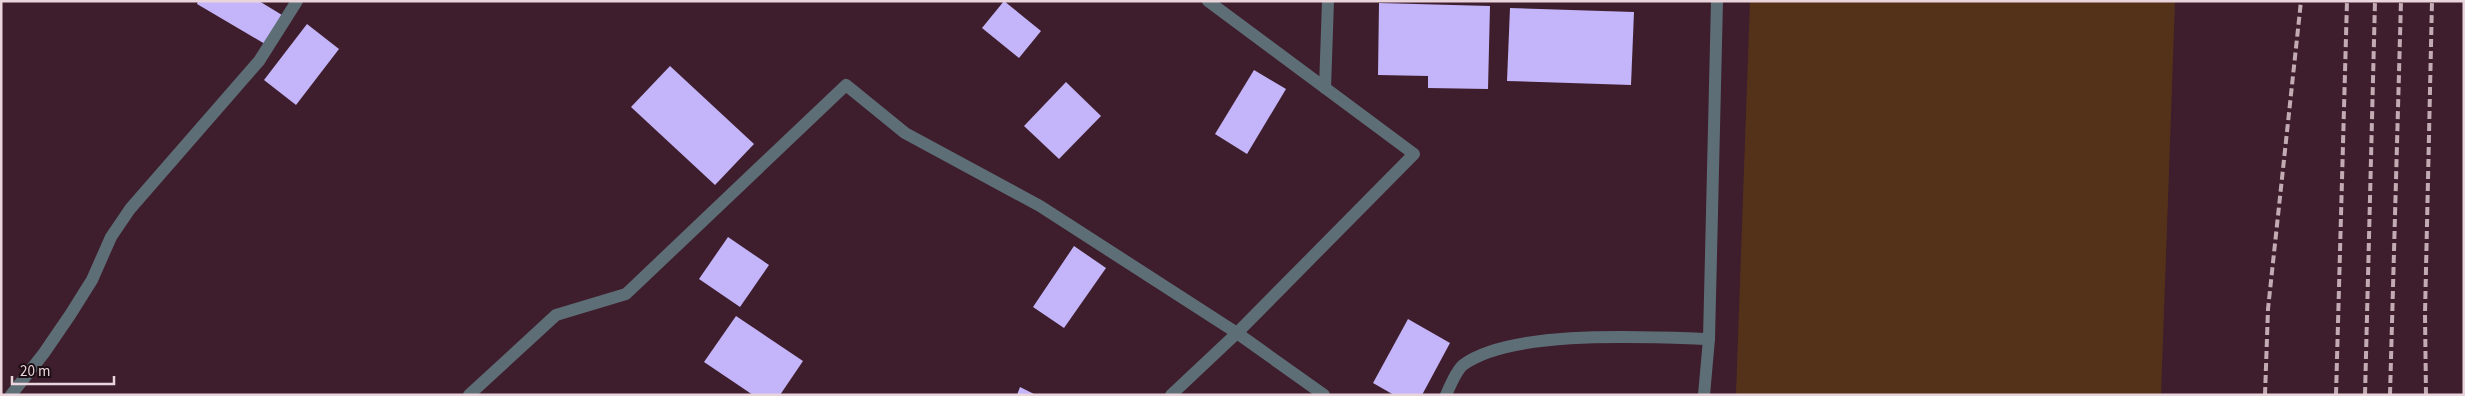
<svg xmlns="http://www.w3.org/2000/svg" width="2465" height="396" font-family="'Source Sans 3',sans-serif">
<rect width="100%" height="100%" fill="#3e1e2c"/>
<polygon fill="#54321a" points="1750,1 2175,1 2161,395 1736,395"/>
<g fill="#c4b4f9">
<polygon points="198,1 259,1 282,15 265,44 197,4"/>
<polygon points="1004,1 1041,31 1019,58 982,28"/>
<polygon points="1379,3 1490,6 1488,89 1428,88 1428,76 1378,75"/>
<polygon points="1510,8 1634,12 1631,85 1507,81"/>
<polygon points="307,24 339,49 296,105 264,80"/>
<polygon points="670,66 754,144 715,185 631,107"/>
<polygon points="1254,70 1286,89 1247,154 1215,134"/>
<polygon points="1066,82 1101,116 1059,159 1024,126"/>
<polygon points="728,237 769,265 740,307 699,279"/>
<polygon points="1074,246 1106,268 1064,328 1033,307"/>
<polygon points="736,316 803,361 780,395 753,395 704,362"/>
<polygon points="1408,319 1450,343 1422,395 1394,395 1373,383"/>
<polygon points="1020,387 1036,395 1017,395"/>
</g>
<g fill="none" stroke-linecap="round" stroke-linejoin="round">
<g stroke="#5e6e77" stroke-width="12">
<polyline points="1325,88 1328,1"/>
<polyline points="11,395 44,353 70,315 92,280 111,237 130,209 259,61 297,1"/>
<polyline points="469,395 556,315 626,294 846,85 905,133 1040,206 1237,333 1324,395"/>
<polyline points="1171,395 1237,333 1414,154 1208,1"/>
<path d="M1446 395C1450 386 1456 371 1463 365 1511 329 1648 337 1709 339L1717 1"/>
<polyline points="1704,395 1709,339"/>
</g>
<g stroke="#c3abb4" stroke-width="4" stroke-dasharray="8 4" stroke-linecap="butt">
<polyline points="2265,395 2268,309 2301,1"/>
<polyline points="2336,395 2347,1"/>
<polyline points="2365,395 2375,1"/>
<polyline points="2390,395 2401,1"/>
<polyline points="2426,395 2425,314 2432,1"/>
</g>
</g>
<rect width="2465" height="396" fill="none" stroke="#ebd5dd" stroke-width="5"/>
<path d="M12 376v8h102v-8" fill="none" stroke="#ebd5dd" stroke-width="2.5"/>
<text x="20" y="376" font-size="15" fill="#ebd5dd" stroke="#1c0d13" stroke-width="4" paint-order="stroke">20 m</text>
</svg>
